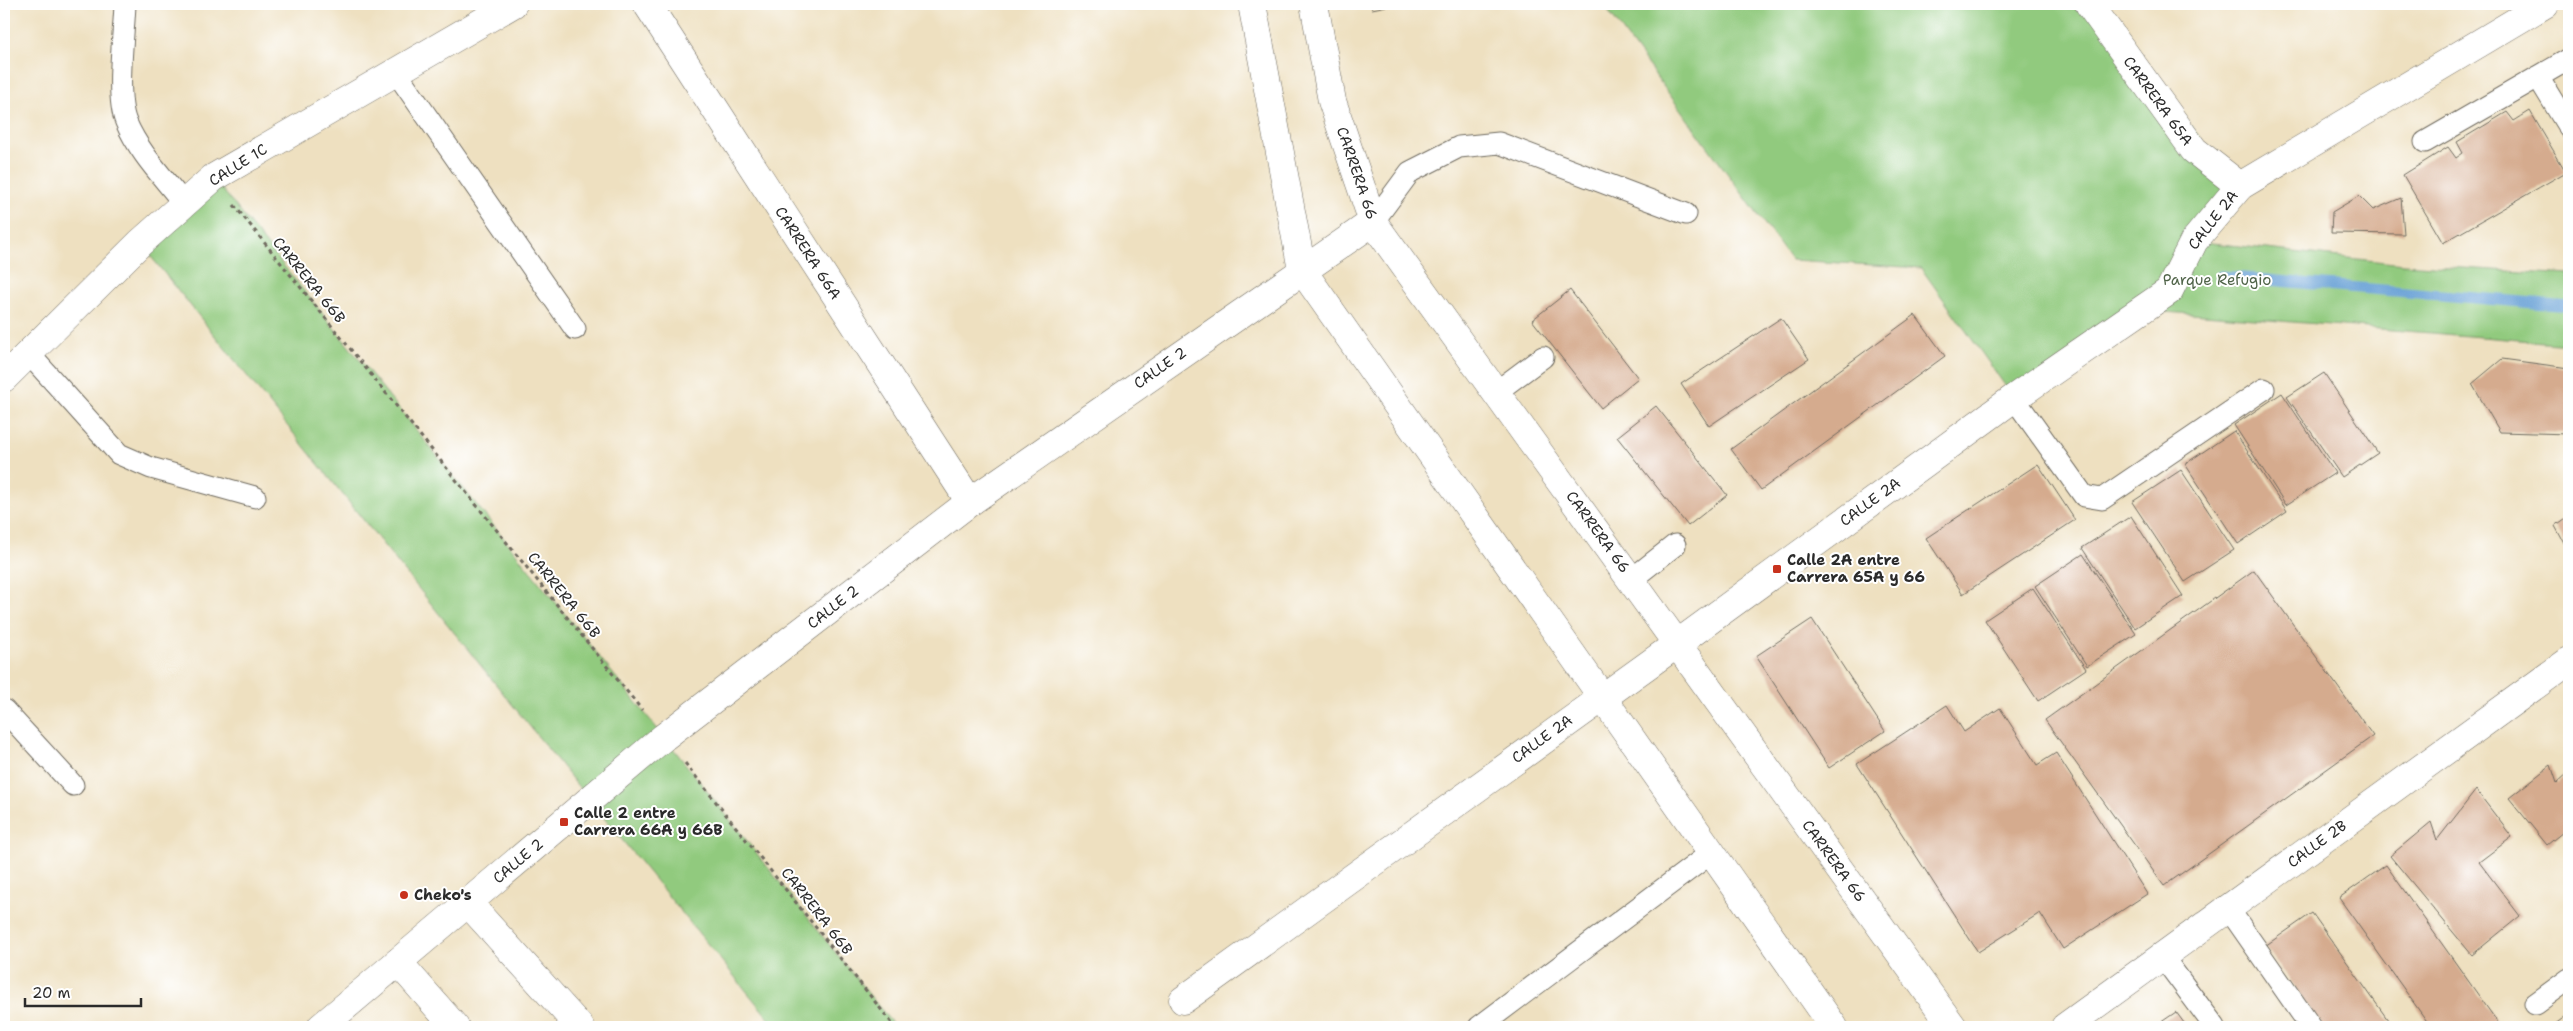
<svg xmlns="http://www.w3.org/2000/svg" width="2573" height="1031" font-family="'Shantell Sans',sans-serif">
<rect width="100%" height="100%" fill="#fff"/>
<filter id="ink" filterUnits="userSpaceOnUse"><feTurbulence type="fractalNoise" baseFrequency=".02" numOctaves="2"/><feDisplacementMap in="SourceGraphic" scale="10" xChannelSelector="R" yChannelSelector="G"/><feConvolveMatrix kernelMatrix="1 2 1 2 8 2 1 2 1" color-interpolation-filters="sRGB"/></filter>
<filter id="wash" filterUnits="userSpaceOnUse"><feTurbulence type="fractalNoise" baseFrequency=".0096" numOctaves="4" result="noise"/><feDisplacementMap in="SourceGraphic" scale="20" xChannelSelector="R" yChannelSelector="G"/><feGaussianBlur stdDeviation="1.12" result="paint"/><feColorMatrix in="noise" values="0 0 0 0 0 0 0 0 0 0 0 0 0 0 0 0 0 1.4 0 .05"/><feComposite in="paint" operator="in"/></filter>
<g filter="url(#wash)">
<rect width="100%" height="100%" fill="#eee0c0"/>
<g fill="#91ca7e" stroke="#5e7a54">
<polygon points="1603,4 2089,4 2240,186 2194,241 2403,264 2569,275 2569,344 2141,310 2014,398 1921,268 1791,260"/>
<polygon points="213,178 664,737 895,1027 776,1027 590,801 140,243"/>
</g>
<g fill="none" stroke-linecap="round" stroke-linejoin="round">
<polyline stroke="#649ed4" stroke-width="11" points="2221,276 2569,306"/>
</g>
<g id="blocks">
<g fill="#d5ab8e">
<polygon points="1371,4 1392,4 1392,5 1372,9"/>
<polygon points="2530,111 2566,172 2443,243 2403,175 2448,147 2456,158 2463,153 2457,142 2507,112 2514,121"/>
<polygon points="2359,196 2373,210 2401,198 2404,234 2331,233 2332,212"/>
<polygon points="1570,290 1638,378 1601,408 1532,320"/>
<polygon points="1915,315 1945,356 1761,490 1731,449"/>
<polygon points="1781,318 1809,359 1709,426 1681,384"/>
<polygon points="2502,359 2569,368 2569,434 2500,432 2472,384"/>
<polygon points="2324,373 2378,453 2342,477 2287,397"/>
<polygon points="2282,393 2335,473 2286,505 2234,425"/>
<polygon points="1656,406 1727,495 1688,526 1617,437"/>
<polygon points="2234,431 2287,511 2238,544 2185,464"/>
<polygon points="2038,464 2075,520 1963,594 1926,538"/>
<polygon points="2181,470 2234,550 2185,582 2132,502"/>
<polygon points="2131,516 2183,596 2135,628 2082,548"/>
<polygon points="2569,516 2569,552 2555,526"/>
<polygon points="2083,554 2136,634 2087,666 2035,586"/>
<polygon points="2254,570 2373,736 2164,886 2045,720"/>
<polygon points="2033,588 2086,669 2038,701 1985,620"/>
<polygon points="1812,619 1885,731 1829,768 1756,656"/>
<polygon points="1947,705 1964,732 2000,708 2037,765 2056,753 2147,894 2063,949 2040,913 1978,952 1857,764"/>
<polygon points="2551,765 2557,783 2569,772 2569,827 2547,845 2509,798"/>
<polygon points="2476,790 2512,837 2479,862 2520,916 2472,955 2390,856 2431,822 2437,840"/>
<polygon points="2386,865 2501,1027 2431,1027 2339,898"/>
<polygon points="2312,913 2393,1027 2323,1027 2265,946"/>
<polygon points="2176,1012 2187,1027 2154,1027"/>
<polygon points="2569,1014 2569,1027 2551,1027"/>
</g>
</g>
</g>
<g filter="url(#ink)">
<use href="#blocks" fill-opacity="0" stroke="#6f6a5f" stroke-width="1"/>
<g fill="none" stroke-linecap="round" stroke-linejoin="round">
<defs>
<g id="service">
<path d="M125 4C124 34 115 96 126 122 139 153 164 178 184 204"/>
<polyline points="396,72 575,329"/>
<polyline points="2538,77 2569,128"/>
<polyline points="2425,142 2569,59"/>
<polyline points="1373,222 1410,172 1459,147 1499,143 1686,214"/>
<polyline points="29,354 119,454 151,468 255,497"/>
<polyline points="1496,392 1543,357"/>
<polyline points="2014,398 2084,496 2102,499 2264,389"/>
<polyline points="1632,579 1675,545"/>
<polyline points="4,710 73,785"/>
<polyline points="2228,908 2311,1027"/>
<polyline points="2162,956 2215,1027"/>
<polyline points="2535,1004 2569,979"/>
<polyline points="1479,1027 1711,853"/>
</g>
<g id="minor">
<polyline points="647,4 970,502"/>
<polyline points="2089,4 2194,150 2240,186"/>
<polyline points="4,378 140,243 213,178 513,4"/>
<polyline points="468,903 580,1027"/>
<polyline points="398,962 455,1027"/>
<polyline points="1183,1000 1677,644 2014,398 2169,291 2194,241 2240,186 2545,4"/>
<polyline points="321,1027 664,737 970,502 1373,222"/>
<polyline points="2065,1027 2569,661"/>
</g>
<g id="secondary">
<polyline points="1252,4 1302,270 1834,1027"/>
<polyline points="1314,4 1332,101 1373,222 1953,1027"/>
</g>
</defs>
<use href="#service" stroke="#6f6a5f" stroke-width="23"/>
<use href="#minor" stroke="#6f6a5f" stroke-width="29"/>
<use href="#secondary" stroke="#6f6a5f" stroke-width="29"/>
<g stroke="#6f6a5f" stroke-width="3" stroke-dasharray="4 4" stroke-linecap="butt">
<polyline points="234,205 642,710"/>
<polyline points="685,763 895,1027"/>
</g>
<use href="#service" stroke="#fff" stroke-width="21"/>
<use href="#minor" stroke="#fff" stroke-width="28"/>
<use href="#secondary" stroke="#fff" stroke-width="28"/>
</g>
</g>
<g fill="#c8321e" stroke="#fff" stroke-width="2">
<rect x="1772" y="564" width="10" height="10" rx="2.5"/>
<rect x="559" y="817" width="10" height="10" rx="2.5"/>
<circle cx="404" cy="895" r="5"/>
</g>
<g text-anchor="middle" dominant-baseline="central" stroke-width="4" stroke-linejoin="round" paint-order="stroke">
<g font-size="15" fill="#2b2b2b" stroke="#fff">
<text transform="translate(2158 101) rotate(54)">CARRERA 65A</text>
<text transform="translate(238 165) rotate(-32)">CALLE 1C</text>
<text transform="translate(1357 173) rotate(71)">CARRERA 66</text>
<text transform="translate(2213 220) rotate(-52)">CALLE 2A</text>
<text transform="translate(808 253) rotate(57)">CARRERA 66A</text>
<text transform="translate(309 280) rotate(51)">CARRERA 66B</text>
<text transform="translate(1160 368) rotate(-35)">CALLE 2</text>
<text transform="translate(1870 502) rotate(-36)">CALLE 2A</text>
<text transform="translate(1598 532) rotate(54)">CARRERA 66</text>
<text transform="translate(564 595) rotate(51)">CARRERA 66B</text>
<text transform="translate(833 607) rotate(-38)">CALLE 2</text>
<text transform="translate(1542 739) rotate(-36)">CALLE 2A</text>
<text transform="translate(2317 844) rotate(-36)">CALLE 2B</text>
<text transform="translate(518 861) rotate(-40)">CALLE 2</text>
<text transform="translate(1834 861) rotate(54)">CARRERA 66</text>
<text transform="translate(817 911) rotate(52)">CARRERA 66B</text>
</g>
<g font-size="15" fill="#4f6348" stroke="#fff">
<text x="2217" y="280">Parque Refugio</text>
</g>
<g font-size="15" font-weight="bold" fill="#2b2b2b" stroke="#fff" text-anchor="start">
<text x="1787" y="560">Calle 2A entre<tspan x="1787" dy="17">Carrera 65A y 66</tspan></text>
<text x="574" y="813">Calle 2 entre<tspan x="574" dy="17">Carrera 66A y 66B</tspan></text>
<text x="414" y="895">Cheko's</text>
</g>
</g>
<rect width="2573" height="1031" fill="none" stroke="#fff" stroke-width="20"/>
<path d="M25 998v8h116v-8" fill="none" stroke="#2b2b2b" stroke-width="2.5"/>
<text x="32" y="998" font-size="15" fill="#2b2b2b" stroke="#ffffff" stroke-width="4" paint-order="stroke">20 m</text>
</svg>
